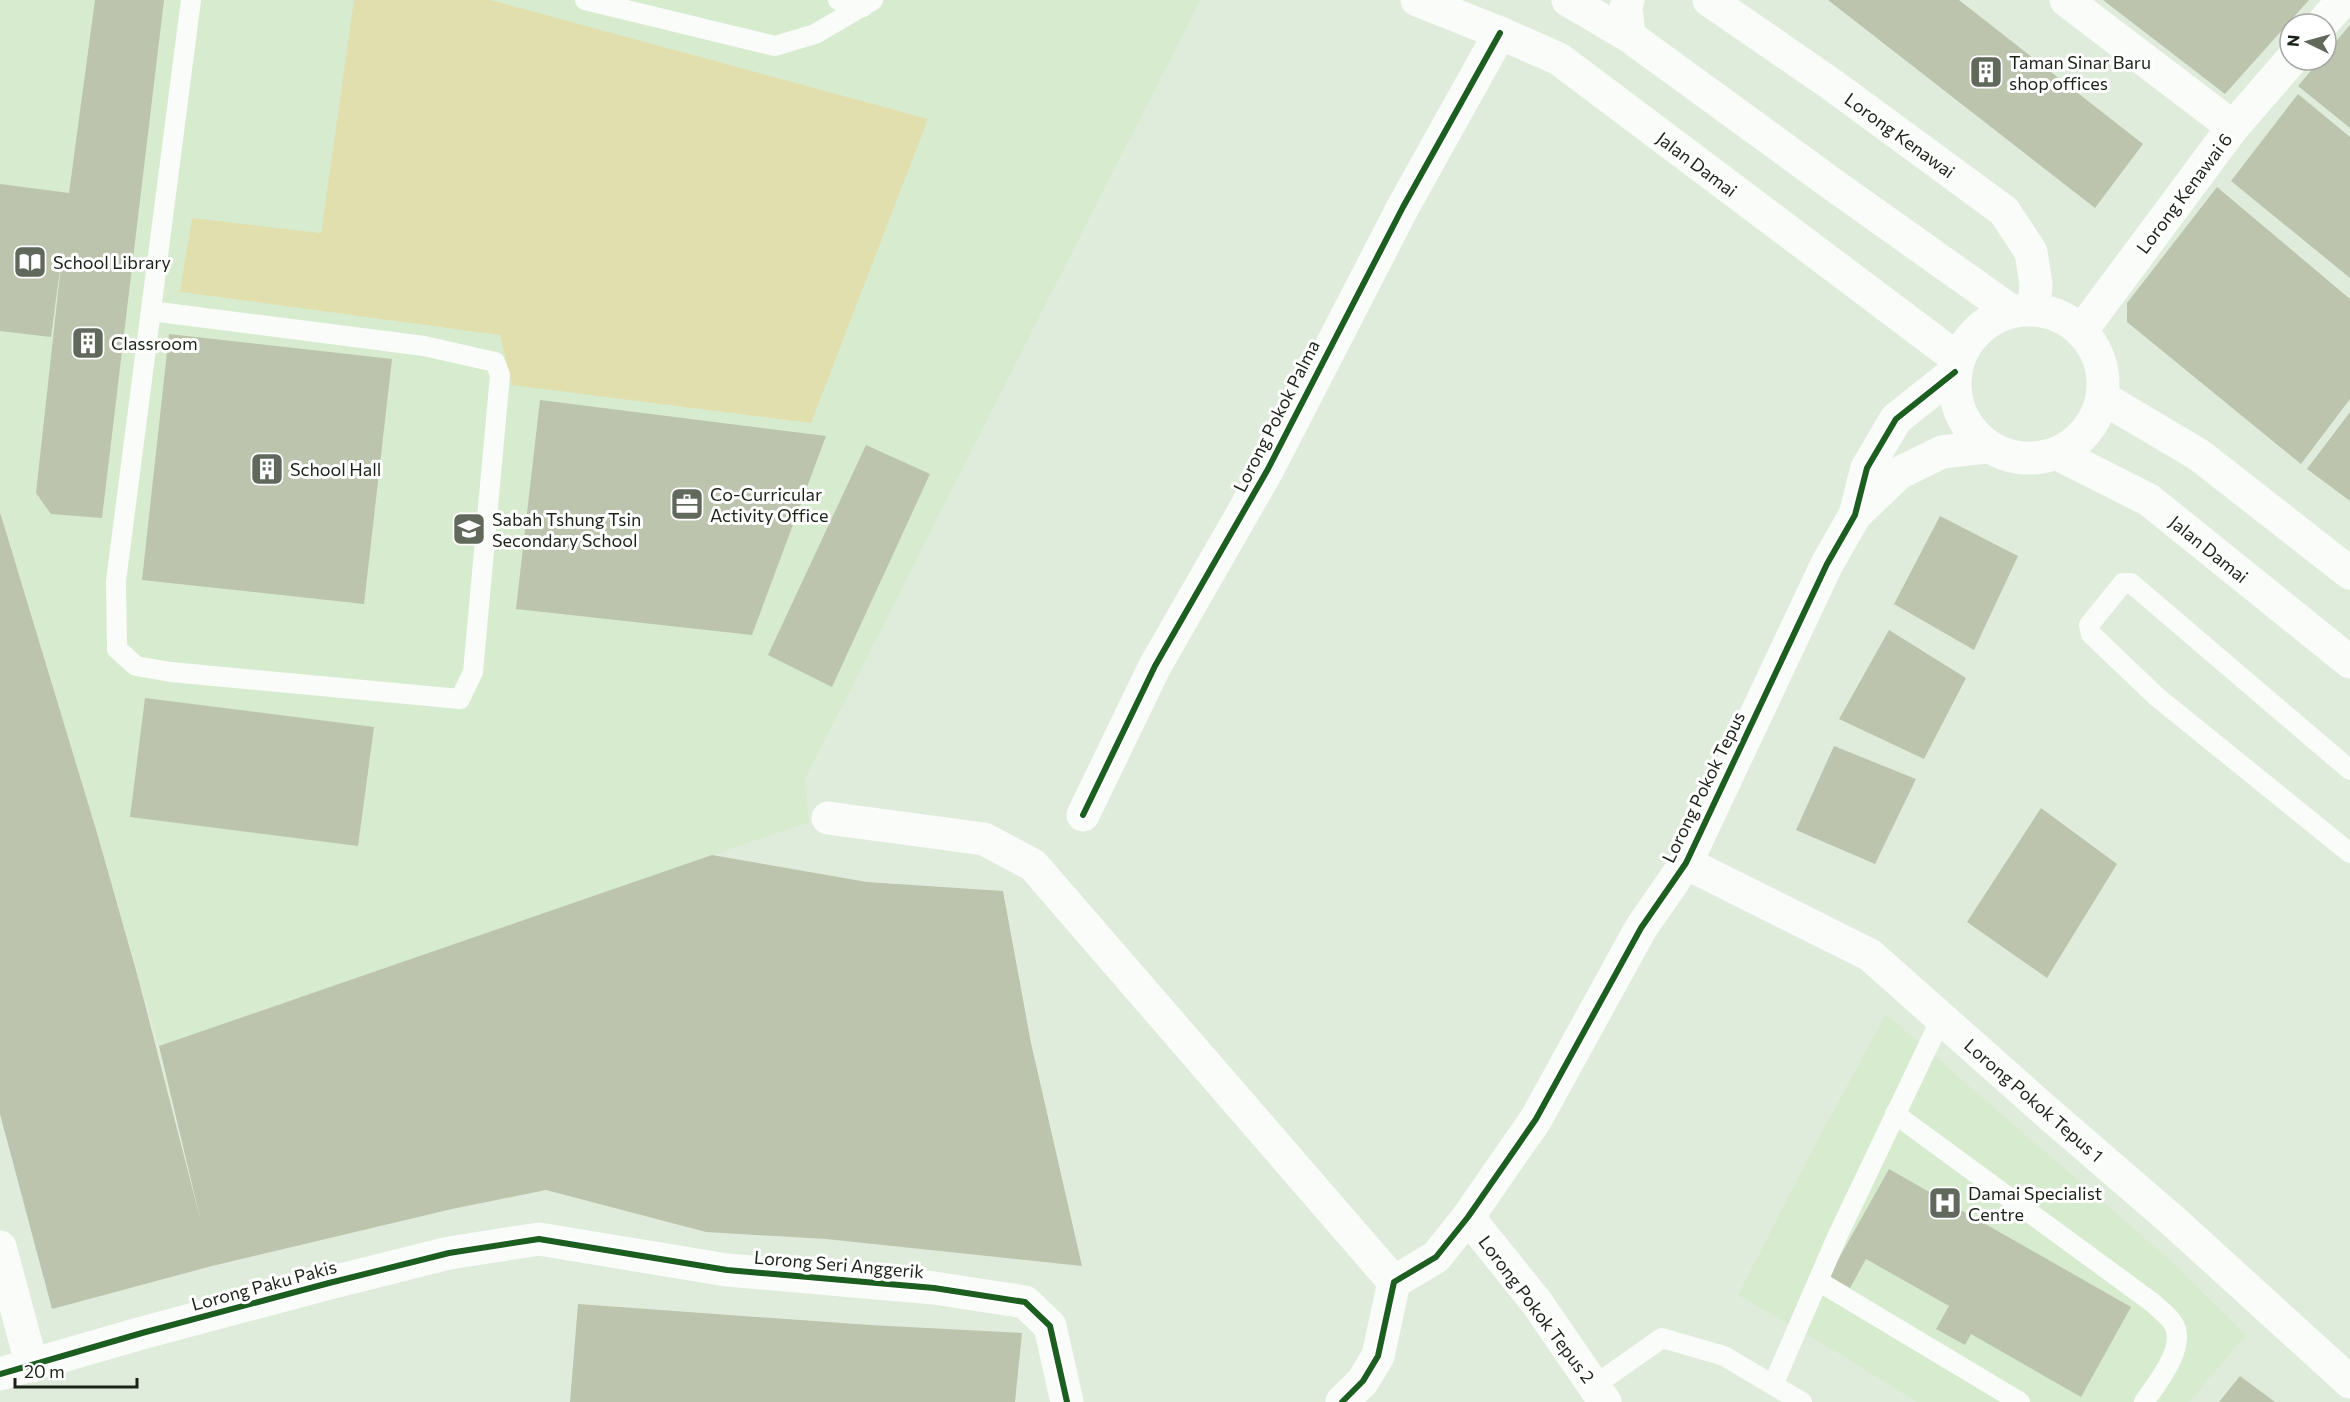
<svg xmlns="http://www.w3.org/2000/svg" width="2350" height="1402" font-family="Commissioner,sans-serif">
<rect width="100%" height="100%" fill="#e0ecdb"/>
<g fill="#d7ebcf">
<polygon points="0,0 1200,0 805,779 809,822 159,1046 0,510"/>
<polygon points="1886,1014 2170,1260 2246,1335 2189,1402 1916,1402 1852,1361 1738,1295 1815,1145"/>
</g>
<polygon fill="#e2dfaf" points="354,0 491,0 928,119 811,423 512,385 500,335 167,290 180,291 192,218 321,233"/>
<g fill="#bcc4ae">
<polygon points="95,0 164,0 102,518 51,514 36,493 63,247 51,337 0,331 0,184 69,193"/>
<polygon points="1828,0 1959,0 2143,144 2095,208"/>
<polygon points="2103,0 2309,0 2225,94"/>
<polygon points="2350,25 2350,128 2298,86 2320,60 2326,60 2326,53"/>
<polygon points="2298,94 2350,137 2350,278 2231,181"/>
<polygon points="2217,187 2350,299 2350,399 2301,464 2127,322 2127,303"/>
<polygon points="169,334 392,359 364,604 142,580"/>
<polygon points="540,400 826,436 752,635 516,609"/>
<polygon points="2350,412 2350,501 2307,469"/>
<polygon points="866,445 930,474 832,687 768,655"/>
<polygon points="0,512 97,833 139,981 201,1222 159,1046 712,855 867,882 1003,891 1031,1043 1082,1266 826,1239 706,1232 546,1190 452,1209 212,1266 52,1309 0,1114"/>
<polygon points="1940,516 2018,556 1974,650 1894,604"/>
<polygon points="1889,630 1966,678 1924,759 1839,719"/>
<polygon points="145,698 374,727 358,846 130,817"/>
<polygon points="1834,746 1916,779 1875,864 1796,830"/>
<polygon points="2041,808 2117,864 2047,978 1967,922"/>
<polygon points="1889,1169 2131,1307 2081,1397 1971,1334 1965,1345 1936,1329 1949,1306 1866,1259 1850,1288 1829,1276"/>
<polygon points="578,1304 870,1325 1022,1333 1015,1402 570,1402"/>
<polygon points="2240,1376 2275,1402 2219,1402"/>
</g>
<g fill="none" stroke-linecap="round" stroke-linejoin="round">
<g stroke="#fafcfa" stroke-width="20">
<polyline points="585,0 775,46 815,34 873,0"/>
<polyline points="838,0 863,7"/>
<polyline points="151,311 424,346 495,362 500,375 473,672 460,699 171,672 136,666 117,649 116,581 191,0"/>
<polyline points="2350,770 2131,583 2123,583 2089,625 2091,634 2157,697 2350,853"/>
<path d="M1895 1114 2153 1303C2159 1309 2168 1315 2173 1323 2188 1346 2157 1383 2144 1402"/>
<polyline points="1818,1281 2020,1402"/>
<polyline points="1595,1385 1662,1338 1724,1356 1802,1402"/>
<polyline points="1773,1385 1837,1237 1941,1019"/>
</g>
<g stroke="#fafcfa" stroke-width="33">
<polyline points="1628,0 1626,7 1629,36"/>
<polyline points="1709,0 1831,84 2004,211 2031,252 2036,284 2034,309"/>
<polyline points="2066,0 2233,127"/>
<polyline points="2322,24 2343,0"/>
<polyline points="2082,330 2233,127 2291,60"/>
<polyline points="1855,515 1899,473 1942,452 1986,447"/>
<polyline points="1083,815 1155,666 1268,469 1403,207 1500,33"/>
<polyline points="828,818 984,839 1033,865 1394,1282"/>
<polyline points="1686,863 1870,955 2040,1106 2172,1220 2350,1382"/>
<polyline points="1468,1217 1537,1303 1605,1402"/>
<polyline points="0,1247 32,1366"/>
<polyline points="0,1374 142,1333 329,1283 449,1253 539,1239 727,1270 934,1288 1025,1302 1050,1326 1067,1402"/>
<polyline points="1342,1402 1363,1381 1378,1356 1394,1282 1436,1257 1468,1217 1536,1119 1641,928 1686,863 1827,564 1855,515 1867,468 1896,419 1955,372"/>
</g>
<g stroke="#fafcfa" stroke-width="33">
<polyline points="1417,0 1500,33 1559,59 1958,359"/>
<polyline points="1568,0 1629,36 1835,186 2011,311"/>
<circle cx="2029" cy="384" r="74"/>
<polyline points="2103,398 2199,455 2350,573"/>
<polyline points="2058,454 2149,500 2350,662"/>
</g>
<defs>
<g id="cycleway">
<polyline points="1083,815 1155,666 1268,469 1403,207 1500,33"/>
<polyline points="0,1374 142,1333 329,1283 449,1253 539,1239 727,1270 934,1288 1025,1302 1050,1326 1067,1402"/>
<polyline points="1342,1402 1363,1381 1378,1356 1394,1282 1436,1257 1468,1217 1536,1119 1641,928 1686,863 1827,564 1855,515 1867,468 1896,419 1955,372"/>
</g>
</defs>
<use href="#cycleway" stroke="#fff" stroke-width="10"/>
<use href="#cycleway" stroke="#1b5e20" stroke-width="6"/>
</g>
<defs>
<symbol id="building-square" viewBox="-11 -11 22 22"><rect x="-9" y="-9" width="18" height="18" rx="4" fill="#60695c" stroke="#fff"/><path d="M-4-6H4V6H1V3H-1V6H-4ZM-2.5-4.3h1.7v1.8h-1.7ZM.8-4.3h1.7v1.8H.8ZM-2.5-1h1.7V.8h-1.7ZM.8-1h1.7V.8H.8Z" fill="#fff"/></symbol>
<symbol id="library-square" viewBox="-11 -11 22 22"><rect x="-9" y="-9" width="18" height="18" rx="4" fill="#60695c" stroke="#fff"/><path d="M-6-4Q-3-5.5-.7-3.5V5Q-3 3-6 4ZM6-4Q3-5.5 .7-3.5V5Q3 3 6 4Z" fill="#fff"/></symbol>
<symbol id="office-square" viewBox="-11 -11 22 22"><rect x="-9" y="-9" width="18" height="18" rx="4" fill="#60695c" stroke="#fff"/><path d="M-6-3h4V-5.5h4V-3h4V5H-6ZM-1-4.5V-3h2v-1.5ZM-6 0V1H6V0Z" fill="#fff"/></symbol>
<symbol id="school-square" viewBox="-11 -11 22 22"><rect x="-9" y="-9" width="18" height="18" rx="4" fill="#60695c" stroke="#fff"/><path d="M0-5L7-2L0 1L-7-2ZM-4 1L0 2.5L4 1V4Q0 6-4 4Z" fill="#fff"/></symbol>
<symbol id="hospital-square" viewBox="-11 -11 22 22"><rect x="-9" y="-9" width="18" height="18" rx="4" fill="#60695c" stroke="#fff"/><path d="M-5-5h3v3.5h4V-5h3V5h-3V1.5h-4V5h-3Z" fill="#fff"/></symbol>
</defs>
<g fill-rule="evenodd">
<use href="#building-square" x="1967" y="53" width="38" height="38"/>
<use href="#library-square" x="11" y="243" width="38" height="38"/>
<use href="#building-square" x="69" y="324" width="38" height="38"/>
<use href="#building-square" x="248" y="450" width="38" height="38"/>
<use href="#office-square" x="668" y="485" width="38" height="38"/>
<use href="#school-square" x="450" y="510" width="38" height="38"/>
<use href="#hospital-square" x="1926" y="1184" width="38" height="38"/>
</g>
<g text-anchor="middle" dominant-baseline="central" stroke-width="6" stroke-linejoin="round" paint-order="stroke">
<g font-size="18" fill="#1b2318" stroke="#fff" text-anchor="start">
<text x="2009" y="62">Taman Sinar Baru<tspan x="2009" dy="21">shop offices</tspan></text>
<text x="53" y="262">School Library</text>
<text x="111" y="343">Classroom</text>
<text x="290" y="469">School Hall</text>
<text x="710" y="494">Co-Curricular<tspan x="710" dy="21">Activity Office</tspan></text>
<text x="492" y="519">Sabah Tshung Tsin<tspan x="492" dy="21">Secondary School</tspan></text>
<text x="1968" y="1193">Damai Specialist<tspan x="1968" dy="21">Centre</tspan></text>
</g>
<g font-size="18" fill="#1b2318" stroke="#fff">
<text transform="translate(1900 135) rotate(36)">Lorong Kenawai</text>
<text transform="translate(1697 164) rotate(37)">Jalan Damai</text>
<text transform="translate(2184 193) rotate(-53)">Lorong Kenawai 6</text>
<text transform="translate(1276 416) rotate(-63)">Lorong Pokok Palma</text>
<text transform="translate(2209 549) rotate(39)">Jalan Damai</text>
<text transform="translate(1703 787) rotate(-64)">Lorong Pokok Tepus</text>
<text transform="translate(2034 1100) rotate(41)">Lorong Pokok Tepus 1</text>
<text transform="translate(839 1264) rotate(5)">Lorong Seri Anggerik</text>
<text transform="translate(264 1285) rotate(-15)">Lorong Paku Pakis</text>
<text transform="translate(1537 1309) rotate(53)">Lorong Pokok Tepus 2</text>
</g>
</g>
<g transform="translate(2308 42) rotate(275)"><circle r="28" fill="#ffffff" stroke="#a4a7a3" stroke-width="1.5"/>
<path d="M0-4.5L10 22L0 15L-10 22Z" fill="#60695c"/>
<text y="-9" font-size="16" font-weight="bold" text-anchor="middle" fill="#1b2318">N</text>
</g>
<path d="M15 1378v9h122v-9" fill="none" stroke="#1b2318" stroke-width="3"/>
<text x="24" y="1378" font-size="18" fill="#1b2318" stroke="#ffffff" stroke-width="4.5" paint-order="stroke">20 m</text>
</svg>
